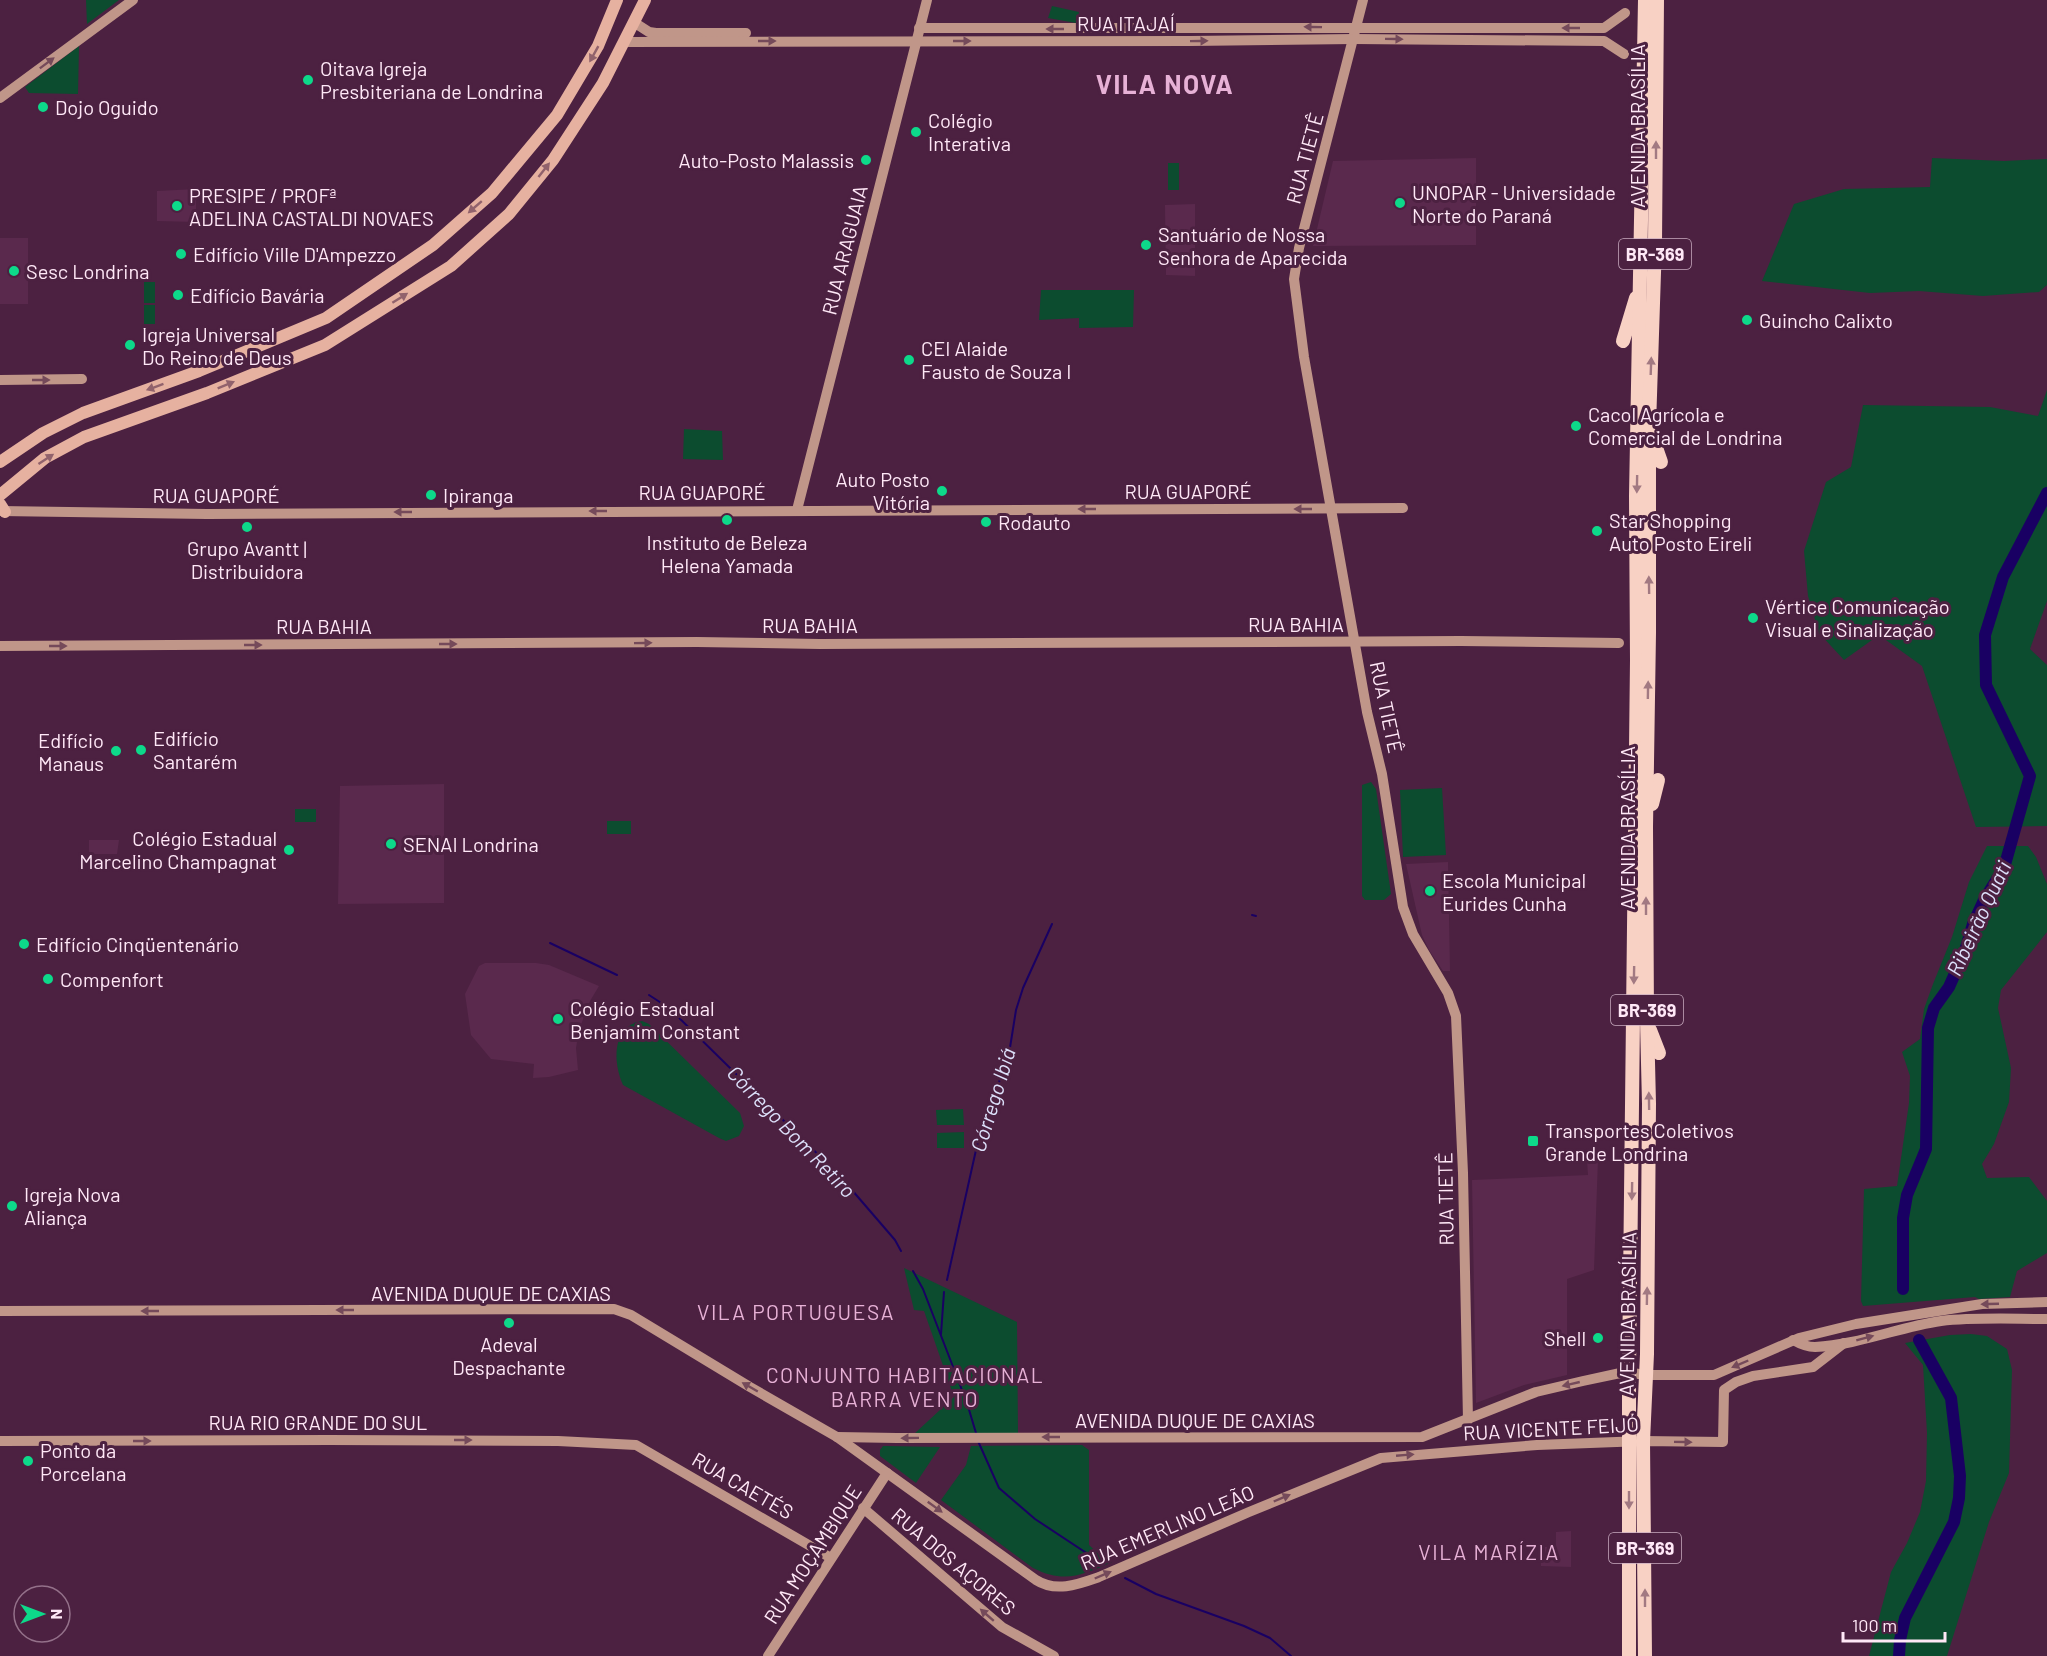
<svg xmlns="http://www.w3.org/2000/svg" width="2047" height="1656" font-family="Barlow,sans-serif">
<rect width="100%" height="100%" fill="#4c2141"/>
<g fill="#5a294d">
<polygon points="1476,158 1476,245 1313,246 1333,161"/>
<polygon points="196,189 196,222 157,221 157,191"/>
<polygon points="1195,204 1195,276 1166,275 1165,205"/>
<rect x="0" y="238" width="28" height="66"/>
<polygon points="444,784 444,903 338,904 340,786"/>
<polygon points="89,840 119,840 117,854 89,854"/>
<polygon points="1448,862 1450,971 1443,971 1429,950 1422,935 1406,864"/>
<polygon points="485,963 536,963 549,965 599,986 590,1001 579,1030 576,1048 578,1070 549,1077 533,1078 534,1064 491,1059 471,1035 465,994 479,966"/>
<polygon points="1598,1159 1594,1270 1567,1279 1567,1375 1524,1385 1476,1403 1472,1180 1588,1175 1587,1160"/>
<polygon points="1571,1531 1571,1567 1541,1566 1540,1547 1556,1547 1556,1532"/>
</g>
<g fill="#0c4c2f">
<polygon points="86,0 119,0 87,24"/>
<polygon points="1052,6 1079,12 1076,23 1048,18"/>
<polygon points="79,46 78,94 29,93 25,87"/>
<polygon points="1932,158 2004,161 2047,159 2047,285 2039,292 1983,296 1919,291 1870,293 1762,281 1794,204 1844,189 1930,187"/>
<rect x="1168" y="163" width="11" height="27"/>
<rect x="144" y="282" width="11" height="21"/>
<polygon points="1041,290 1134,290 1133,327 1079,328 1079,318 1039,320"/>
<rect x="144" y="305" width="11" height="19"/>
<polygon points="2047,390 2047,601 2030,649 2047,665 2047,826 1976,827 1922,666 1879,635 1844,660 1819,633 1808,596 1804,551 1826,482 1851,467 1863,405 1990,407 2038,416"/>
<polygon points="684,429 722,431 723,460 683,459"/>
<polygon points="1371,782 1376,789 1391,894 1384,900 1365,900 1362,896 1362,785"/>
<polygon points="1442,788 1446,855 1403,857 1400,790"/>
<rect x="295" y="809" width="21" height="13"/>
<rect x="607" y="821" width="24" height="13"/>
<polygon points="1987,846 2028,846 2036,857 2047,884 2047,932 2001,990 1998,1008 2011,1068 2009,1102 1994,1144 1982,1164 1987,1178 2029,1177 2047,1201 2047,1253 2017,1271 2010,1297 1979,1299 1975,1297 1863,1306 1861,1301 1864,1189 1897,1186 1909,1103 1910,1076 1902,1052 1920,1039 1924,1009 1933,984 1952,937 1969,882"/>
<path d="M642 1021 649 1024 740 1113 744 1126 739 1136 726 1141 719 1138 623 1085C613 1063 611 1026 642 1021Z"/>
<polygon points="963,1109 964,1125 937,1125 936,1110"/>
<polygon points="964,1132 964,1148 937,1148 937,1133"/>
<polygon points="904,1268 1017,1322 1018,1434 914,1434 954,1397 924,1311 914,1310"/>
<polygon points="1971,1334 1987,1336 2007,1349 2012,1370 2009,1473 1989,1522 1947,1656 1869,1656 1891,1572 1907,1543 1920,1512 1926,1481 1927,1433 1923,1365 1905,1343 1950,1335"/>
<polygon points="883,1446 887,1446 940,1447 916,1483 880,1456 880,1450"/>
<path d="M971 1446 1082 1445 1089 1450V1545L1104 1559 1112 1562C1082 1575 1065 1584 1033 1568L941 1500 966 1465Z"/>
</g>
<g fill="none" stroke-linecap="round" stroke-linejoin="round">
<g stroke="#190063" stroke-width="2">
<polyline points="1252,915 1256,916"/>
<polyline points="550,943 617,975"/>
<polyline points="649,995 669,1008 839,1175 895,1240 901,1251"/>
<polyline points="913,1271 923,1289 967,1403 976,1433"/>
<polyline points="947,1280 978,1141 1009,1054 1016,1010 1023,988 1052,924"/>
<polyline points="941,1334 944,1292"/>
<polyline points="978,1441 999,1488 1035,1519 1100,1562"/>
<polyline points="1125,1578 1156,1594 1244,1626 1270,1638 1291,1656"/>
</g>
<g stroke="#190063" stroke-width="12">
<polyline points="1903,1289 1903,1218 1907,1195 1926,1149 1928,1028 1934,1008 1949,987 1965,951 1973,924 1984,900 2004,868 2030,776 1986,685 1985,635 2003,577 2047,493"/>
<polyline points="1899,1656 1900,1640 1905,1618 1954,1522 1959,1498 1960,1476 1951,1398 1919,1340"/>
</g>
<g stroke="#c09689" stroke-width="10">
<polyline points="1363,0 1299,248 1294,279 1304,357 1367,712 1382,774 1403,907 1413,934 1448,993 1456,1016 1463,1173 1468,1420"/>
<polyline points="635,23 649,32 656,33 746,33"/>
<polyline points="919,28 1604,28 1625,13"/>
<polyline points="624,42 1190,41 1354,39 1604,41 1624,54"/>
<polyline points="0,98 133,0"/>
<polyline points="0,380 82,379"/>
<polyline points="797,510 927,0"/>
<polyline points="0,511 207,514 1403,508"/>
<polyline points="0,646 697,642 820,644 1461,641 1619,643"/>
<path d="M0 1311 614 1309 631 1315 750 1387 837 1437 1036 1580C1056 1593 1079 1584 1099 1577L1249 1512 1381 1458 1537 1445 1643 1441 1723 1442 1724 1390 1736 1382 1753 1376 1813 1367 1844 1343"/>
<path d="M1793 1340C1800 1344 1807 1347 1815 1347 1858 1345 1899 1327 1941 1321 1976 1317 2012 1319 2047 1319"/>
<polyline points="837,1437 897,1438 1422,1437 1536,1392 1583,1381 1625,1372 1646,1375 1714,1375 1799,1338 1856,1324 1982,1304 2047,1302"/>
<polyline points="0,1441 329,1440 558,1441 636,1445 831,1558"/>
<polyline points="863,1508 1002,1627 1054,1656"/>
<polyline points="768,1656 887,1473"/>
</g>
<g stroke="#e6b1a0" stroke-width="12">
<polyline points="0,462 43,433 83,413 199,371 326,318 433,245 492,193 557,115 598,46 617,0"/>
<polyline points="0,495 45,458 84,437 207,393 325,345 451,266 509,214 553,160 603,83 645,0"/>
<polyline points="0,504 5,512"/>
</g>
<g stroke="#f8d1c4" stroke-width="14">
<polyline points="1623,341 1636,298"/>
<polyline points="1652,436 1661,462"/>
<polyline points="1652,804 1658,780"/>
<polyline points="1650,1030 1659,1053"/>
<polyline points="1629,1656 1629,1373 1637,660 1636,496 1645,0"/>
<polyline points="1645,1656 1643,1441 1647,1354 1649,1104 1647,1021 1646,827 1649,633 1649,426 1655,242 1657,0"/>
</g>
</g>
<defs><path id="oneway-solid" d="M-6-.8H1V-3.2L6.5 0L1 3.2V.8H-6Z" transform="scale(1.5)"/></defs>
<g fill="#754a5a">
<use href="#oneway-solid" transform="translate(1313 27) rotate(-179)"/>
<use href="#oneway-solid" transform="translate(1571 28) rotate(180)"/>
<use href="#oneway-solid" transform="translate(1055 29) rotate(180)"/>
<use href="#oneway-solid" transform="translate(1394 39) rotate(1)"/>
<use href="#oneway-solid" transform="translate(767 41)"/>
<use href="#oneway-solid" transform="translate(962 41)"/>
<use href="#oneway-solid" transform="translate(1199 41) rotate(-1)"/>
<use href="#oneway-solid" transform="translate(47 63) rotate(-37)"/>
<use href="#oneway-solid" transform="translate(41 380)"/>
<use href="#oneway-solid" transform="translate(1087 509) rotate(-180)"/>
<use href="#oneway-solid" transform="translate(1303 509) rotate(180)"/>
<use href="#oneway-solid" transform="translate(598 511) rotate(180)"/>
<use href="#oneway-solid" transform="translate(403 512) rotate(180)"/>
<use href="#oneway-solid" transform="translate(643 643) rotate(-1)"/>
<use href="#oneway-solid" transform="translate(448 644)"/>
<use href="#oneway-solid" transform="translate(253 645)"/>
<use href="#oneway-solid" transform="translate(58 646)"/>
<use href="#oneway-solid" transform="translate(1990 1304) rotate(178)"/>
<use href="#oneway-solid" transform="translate(345 1310) rotate(180)"/>
<use href="#oneway-solid" transform="translate(150 1311) rotate(-180)"/>
<use href="#oneway-solid" transform="translate(1865 1338) rotate(-15)"/>
<use href="#oneway-solid" transform="translate(1740 1364) rotate(157)"/>
<use href="#oneway-solid" transform="translate(1571 1384) rotate(167)"/>
<use href="#oneway-solid" transform="translate(750 1387) rotate(-150)"/>
<use href="#oneway-solid" transform="translate(1051 1437) rotate(180)"/>
<use href="#oneway-solid" transform="translate(910 1438) rotate(179)"/>
<use href="#oneway-solid" transform="translate(463 1440)"/>
<use href="#oneway-solid" transform="translate(142 1441)"/>
<use href="#oneway-solid" transform="translate(1683 1442) rotate(1)"/>
<use href="#oneway-solid" transform="translate(1405 1455) rotate(-5)"/>
<use href="#oneway-solid" transform="translate(1282 1498) rotate(-23)"/>
<use href="#oneway-solid" transform="translate(935 1507) rotate(36)"/>
<use href="#oneway-solid" transform="translate(1103 1575) rotate(-23)"/>
<use href="#oneway-solid" transform="translate(987 1615) rotate(-139)"/>
</g>
<g fill="#91626c">
<use href="#oneway-solid" transform="translate(594 54) rotate(119)"/>
<use href="#oneway-solid" transform="translate(544 170) rotate(-52)"/>
<use href="#oneway-solid" transform="translate(475 207) rotate(139)"/>
<use href="#oneway-solid" transform="translate(400 298) rotate(-32)"/>
<use href="#oneway-solid" transform="translate(226 385) rotate(-22)"/>
<use href="#oneway-solid" transform="translate(155 387) rotate(160)"/>
<use href="#oneway-solid" transform="translate(46 459) rotate(-33)"/>
</g>
<g fill="#a27982">
<use href="#oneway-solid" transform="translate(1656 150) rotate(-90)"/>
<use href="#oneway-solid" transform="translate(1651 366) rotate(-88)"/>
<use href="#oneway-solid" transform="translate(1637 484) rotate(91)"/>
<use href="#oneway-solid" transform="translate(1649 585) rotate(-91)"/>
<use href="#oneway-solid" transform="translate(1648 690) rotate(-89)"/>
<use href="#oneway-solid" transform="translate(1646 906) rotate(-90)"/>
<use href="#oneway-solid" transform="translate(1634 975) rotate(91)"/>
<use href="#oneway-solid" transform="translate(1649 1101) rotate(-91)"/>
<use href="#oneway-solid" transform="translate(1632 1191) rotate(91)"/>
<use href="#oneway-solid" transform="translate(1647 1296) rotate(-89)"/>
<use href="#oneway-solid" transform="translate(1629 1500) rotate(90)"/>
<use href="#oneway-solid" transform="translate(1645 1598) rotate(-90)"/>
</g>
<g fill="#0dd98a" stroke="#4c2141" stroke-width="2">
<circle cx="308" cy="80" r="6"/>
<circle cx="43" cy="107" r="6"/>
<circle cx="916" cy="132" r="6"/>
<circle cx="866" cy="160" r="6"/>
<circle cx="1400" cy="203" r="6"/>
<circle cx="177" cy="206" r="6"/>
<circle cx="1146" cy="245" r="6"/>
<circle cx="181" cy="254" r="6"/>
<circle cx="14" cy="271" r="6"/>
<circle cx="178" cy="295" r="6"/>
<circle cx="1747" cy="320" r="6"/>
<circle cx="130" cy="345" r="6"/>
<circle cx="909" cy="360" r="6"/>
<circle cx="1576" cy="426" r="6"/>
<circle cx="942" cy="491" r="6"/>
<circle cx="431" cy="495" r="6"/>
<circle cx="727" cy="520" r="6"/>
<circle cx="986" cy="522" r="6"/>
<circle cx="247" cy="527" r="6"/>
<circle cx="1597" cy="531" r="6"/>
<circle cx="1753" cy="618" r="6"/>
<circle cx="141" cy="750" r="6"/>
<circle cx="116" cy="751" r="6"/>
<circle cx="391" cy="844" r="6"/>
<circle cx="289" cy="850" r="6"/>
<circle cx="1430" cy="891" r="6"/>
<circle cx="24" cy="944" r="6"/>
<circle cx="48" cy="979" r="6"/>
<circle cx="558" cy="1019" r="6"/>
<rect x="1527" y="1135" width="12" height="12" rx="3"/>
<circle cx="12" cy="1206" r="6"/>
<circle cx="509" cy="1323" r="6"/>
<circle cx="1598" cy="1338" r="6"/>
<circle cx="28" cy="1461" r="6"/>
</g>
<g text-anchor="middle" dominant-baseline="central" stroke-width="6" stroke-linejoin="round" paint-order="stroke">
<g fill="#4c2141" stroke="#c9acc0" stroke-width="1.5">
<rect x="1619" y="239" width="72" height="30" rx="4.5"/>
<rect x="1611" y="995" width="72" height="30" rx="4.5"/>
<rect x="1609" y="1533" width="72" height="30" rx="4.5"/>
</g>
<g font-size="18" font-weight="bold" fill="#ffe8f7">
<text x="1655" y="254">BR-369</text>
<text x="1647" y="1010">BR-369</text>
<text x="1645" y="1548">BR-369</text>
</g>
<g font-size="20" fill="#ffe8f7" stroke="#4c2141">
<text x="1126" y="23">RUA ITAJAÍ</text>
<text transform="translate(1637 126) rotate(-90)">AVENIDA BRASÍLIA</text>
<text transform="translate(1304 158) rotate(-75)">RUA TIETÊ</text>
<text transform="translate(844 250) rotate(-76)">RUA ARAGUAIA</text>
<text x="1188" y="491">RUA GUAPORÉ</text>
<text x="702" y="492">RUA GUAPORÉ</text>
<text x="216" y="495">RUA GUAPORÉ</text>
<text x="1296" y="624">RUA BAHIA</text>
<text x="810" y="625">RUA BAHIA</text>
<text x="324" y="626">RUA BAHIA</text>
<text transform="translate(1387 707) rotate(78)">RUA TIETÊ</text>
<text transform="translate(1627 828) rotate(-90)">AVENIDA BRASÍLIA</text>
<text transform="translate(1445 1199) rotate(-91)">RUA TIETÊ</text>
<text x="491" y="1293">AVENIDA DUQUE DE CAXIAS</text>
<text transform="translate(1627 1314) rotate(-89)">AVENIDA BRASÍLIA</text>
<text x="1195" y="1420">AVENIDA DUQUE DE CAXIAS</text>
<text x="318" y="1422">RUA RIO GRANDE DO SUL</text>
<text transform="translate(1551 1428) rotate(-3)">RUA VICENTE FEIJÓ</text>
<text transform="translate(743 1485) rotate(30)">RUA CAETÉS</text>
<text transform="translate(1167 1527) rotate(-23)">RUA EMERLINO LEÃO</text>
<text transform="translate(812 1554) rotate(-57)">RUA MOÇAMBIQUE</text>
<text transform="translate(954 1561) rotate(40)">RUA DOS AÇORES</text>
</g>
<g font-size="20" fill="#ffe8f7" stroke="#4c2141" text-anchor="start">
<text x="320" y="68">Oitava Igreja<tspan x="320" dy="23">Presbiteriana de Londrina</tspan></text>
<text x="55" y="107">Dojo Oguido</text>
<text x="928" y="120">Colégio<tspan x="928" dy="23">Interativa</tspan></text>
<text x="854" y="160" text-anchor="end">Auto-Posto Malassis</text>
<text x="1412" y="192">UNOPAR - Universidade<tspan x="1412" dy="23">Norte do Paraná</tspan></text>
<text x="189" y="195">PRESIPE / PROFª<tspan x="189" dy="23">ADELINA CASTALDI NOVAES</tspan></text>
<text x="1158" y="234">Santuário de Nossa<tspan x="1158" dy="23">Senhora de Aparecida</tspan></text>
<text x="193" y="254">Edifício Ville D'Ampezzo</text>
<text x="26" y="271">Sesc Londrina</text>
<text x="190" y="295">Edifício Bavária</text>
<text x="1759" y="320">Guincho Calixto</text>
<text x="142" y="334">Igreja Universal<tspan x="142" dy="23">Do Reino de Deus</tspan></text>
<text x="921" y="348">CEI Alaide<tspan x="921" dy="23">Fausto de Souza I</tspan></text>
<text x="1588" y="414">Cacol Agrícola e<tspan x="1588" dy="23">Comercial de Londrina</tspan></text>
<text x="930" y="479" text-anchor="end">Auto Posto<tspan x="930" dy="23">Vitória</tspan></text>
<text x="443" y="495">Ipiranga</text>
<text x="1609" y="520">Star Shopping<tspan x="1609" dy="23">Auto Posto Eireli</tspan></text>
<text x="998" y="522">Rodauto</text>
<text x="727" y="542" text-anchor="middle">Instituto de Beleza<tspan x="727" dy="23">Helena Yamada</tspan></text>
<text x="247" y="548" text-anchor="middle">Grupo Avantt |<tspan x="247" dy="23">Distribuidora</tspan></text>
<text x="1765" y="606">Vértice Comunicação<tspan x="1765" dy="23">Visual e Sinalização</tspan></text>
<text x="153" y="738">Edifício<tspan x="153" dy="23">Santarém</tspan></text>
<text x="104" y="740" text-anchor="end">Edifício<tspan x="104" dy="23">Manaus</tspan></text>
<text x="277" y="838" text-anchor="end">Colégio Estadual<tspan x="277" dy="23">Marcelino Champagnat</tspan></text>
<text x="403" y="844">SENAI Londrina</text>
<text x="1442" y="880">Escola Municipal<tspan x="1442" dy="23">Eurides Cunha</tspan></text>
<text x="36" y="944">Edifício Cinqüentenário</text>
<text x="60" y="979">Compenfort</text>
<text x="570" y="1008">Colégio Estadual<tspan x="570" dy="23">Benjamim Constant</tspan></text>
<text x="1545" y="1130">Transportes Coletivos<tspan x="1545" dy="23">Grande Londrina</tspan></text>
<text x="24" y="1194">Igreja Nova<tspan x="24" dy="23">Aliança</tspan></text>
<text x="1586" y="1338" text-anchor="end">Shell</text>
<text x="509" y="1344" text-anchor="middle">Adeval<tspan x="509" dy="23">Despachante</tspan></text>
<text x="40" y="1450">Ponto da<tspan x="40" dy="23">Porcelana</tspan></text>
</g>
<g font-size="21" font-style="italic" fill="#dde1fb" stroke="#4c2141">
<text transform="translate(1978 918) rotate(-65)">Ribeirão Quati</text>
<text transform="translate(992 1100) rotate(-73)">Córrego Ibiá</text>
<text transform="translate(792 1131) rotate(46)">Córrego Bom Retiro</text>
</g>
<g font-size="21" letter-spacing="1.5" fill="#e7b1d6" stroke="#4c2141">
<text x="796" y="1311">VILA PORTUGUESA</text>
<text x="905" y="1374">CONJUNTO HABITACIONAL<tspan x="905" dy="24">BARRA VENTO</tspan></text>
<text x="1489" y="1551">VILA MARÍZIA</text>
</g>
<g font-size="26" font-weight="bold" letter-spacing="1.5" fill="#e7b1d6" stroke="#4c2141">
<text x="1165" y="83">VILA NOVA</text>
</g>
</g>
<g transform="translate(42 1614) rotate(90)"><circle r="28" fill="#4c2141" stroke="#94718a" stroke-width="1.5"/>
<path d="M0-4.5L10 22L0 15L-10 22Z" fill="#0dd98a"/>
<text y="-9" font-size="16" font-weight="bold" text-anchor="middle" fill="#ffe8f7">N</text>
</g>
<path d="M1843 1632v9h102v-9" fill="none" stroke="#ffe8f7" stroke-width="3"/>
<text x="1852" y="1632" font-size="18" fill="#ffe8f7" stroke="#4c2141" stroke-width="4.5" paint-order="stroke">100 m</text>
</svg>
